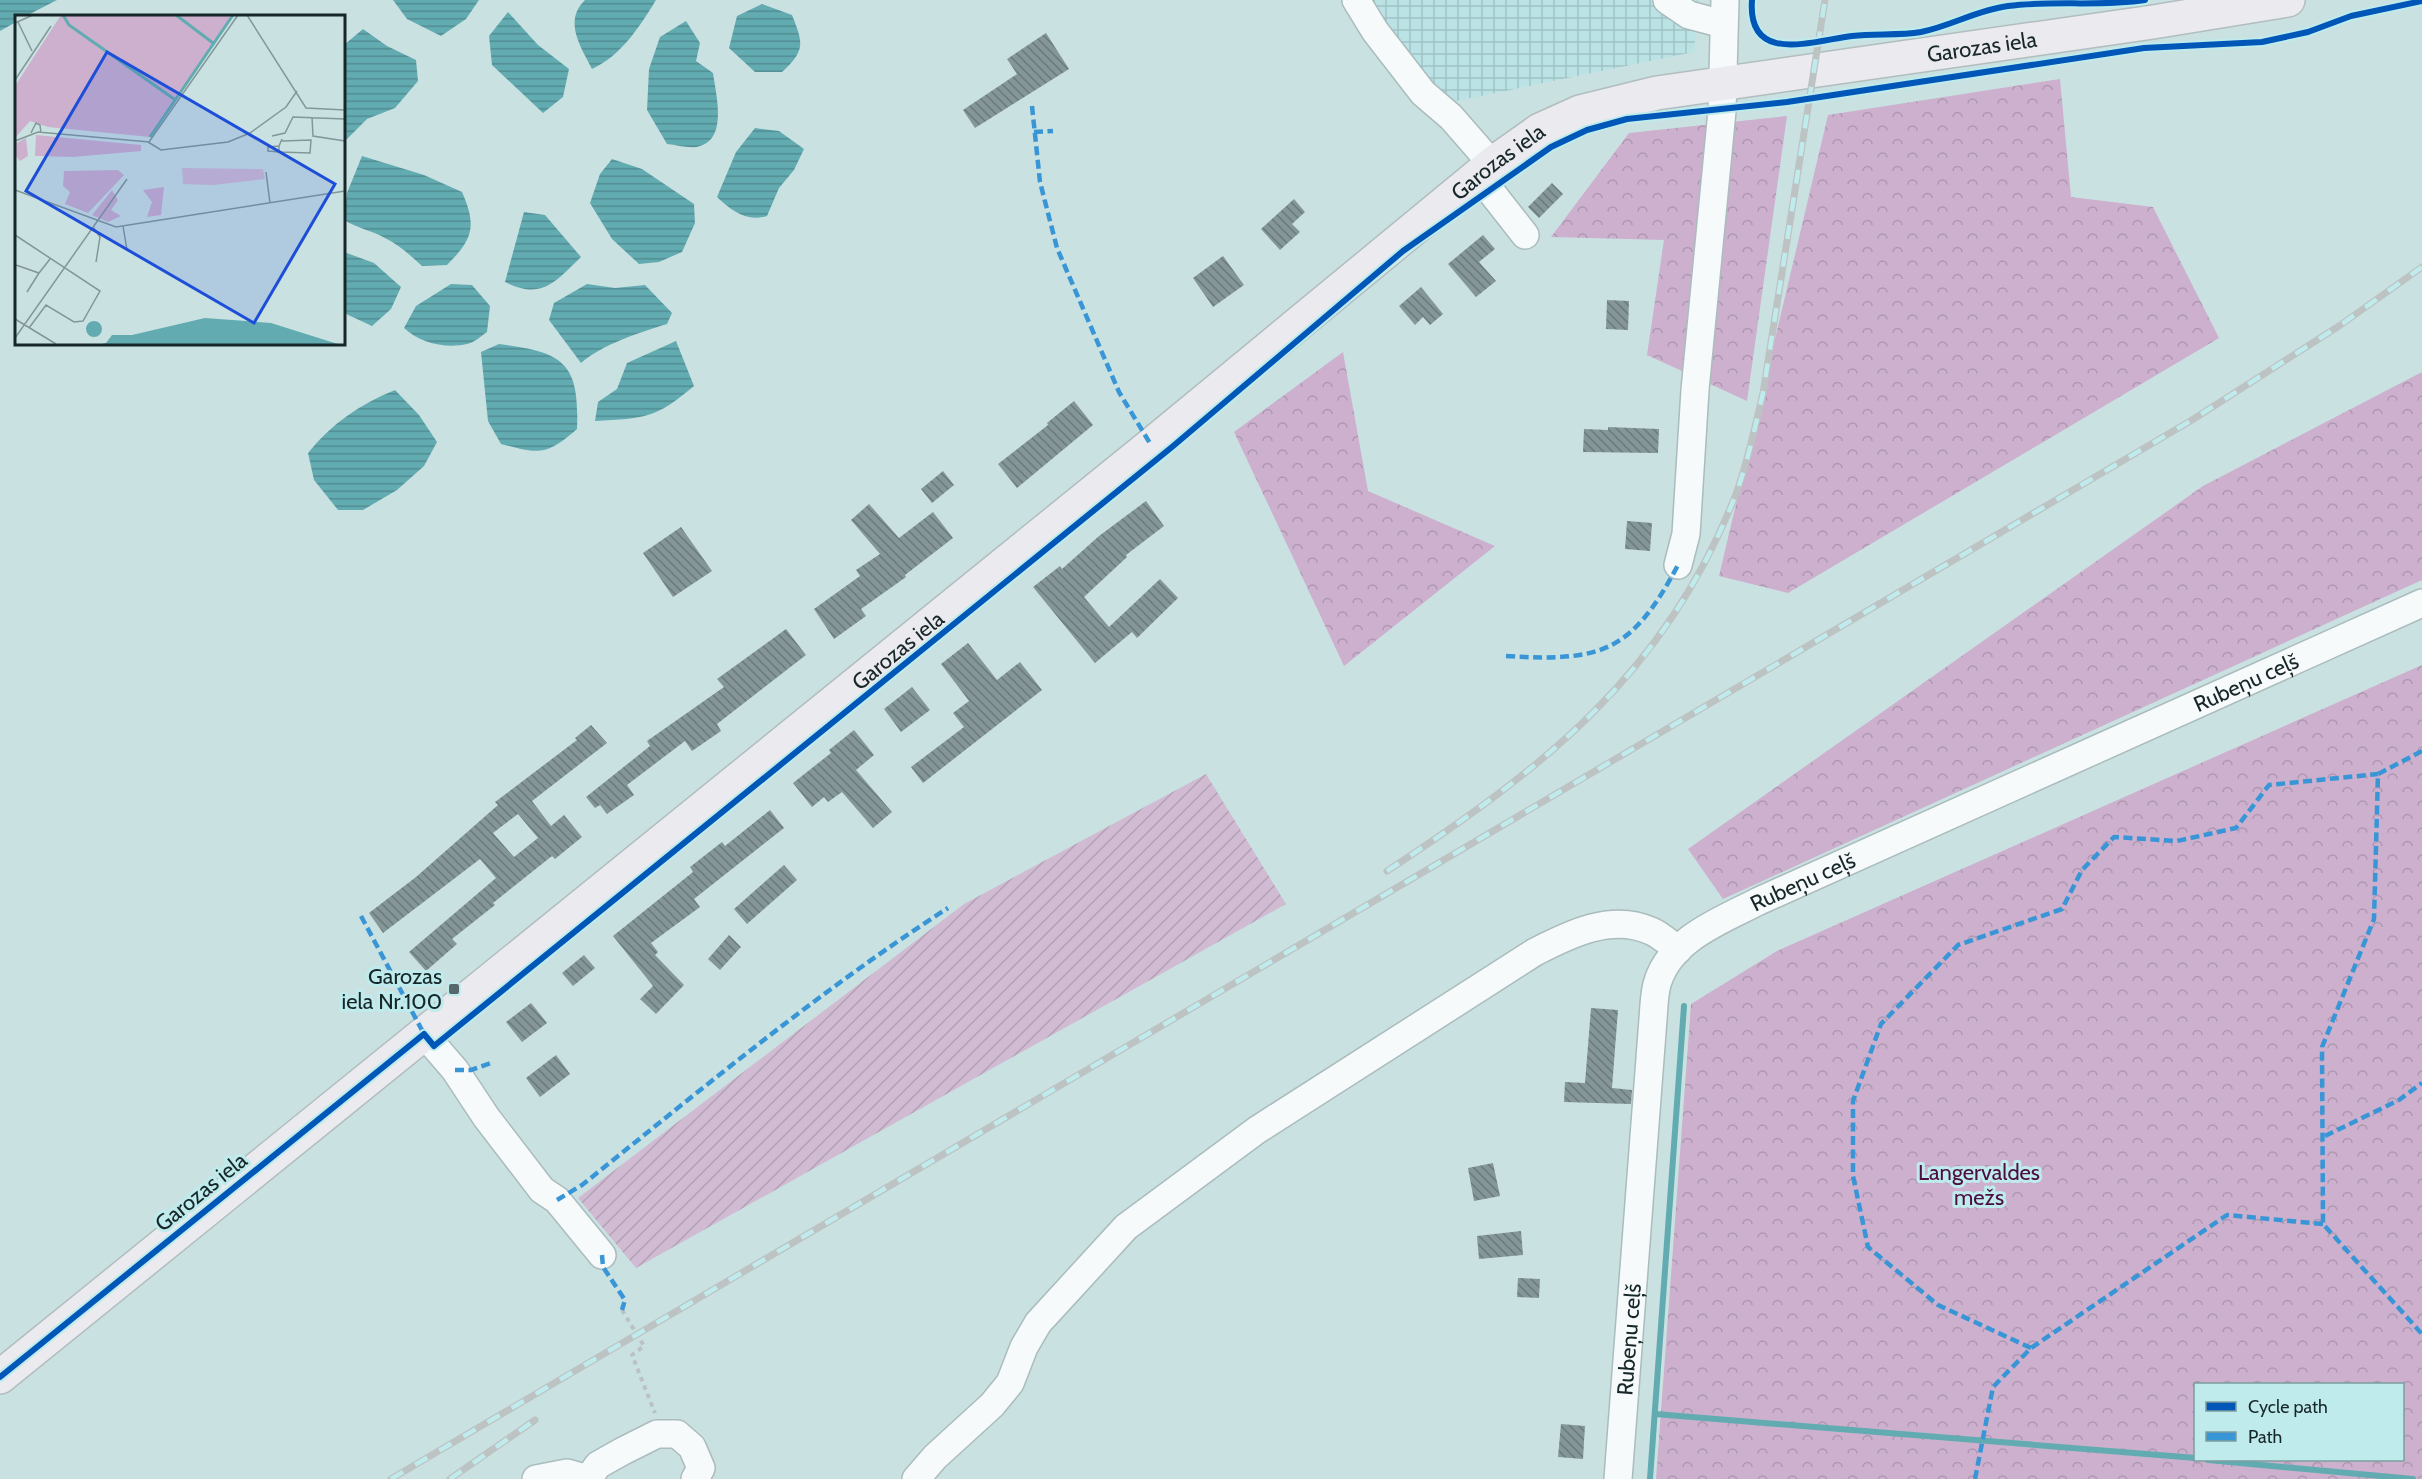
<svg xmlns="http://www.w3.org/2000/svg" width="2422" height="1479" font-family="Cabin,sans-serif">
<defs>
<pattern id="industrial-grid" width="8" height="8" patternUnits="userSpaceOnUse" patternTransform="scale(1.5)"><rect width="8" height="8" fill="#bbe3e5"/><path d="M0 4h8M4 0v8" fill="none" stroke="#a0c3c4"/></pattern>
<pattern id="forest-crowns" width="20" height="18" patternUnits="userSpaceOnUse" patternTransform="scale(1.5)"><rect width="20" height="18" fill="#ccb0ce"/><path d="M2 6a3 3 0 1 1 6 0M12 15a3 3 0 1 1 6 0" fill="none" stroke="#ae97b1"/></pattern>
<pattern id="garden-furrows" width="10" height="10" patternUnits="userSpaceOnUse" patternTransform="scale(1.5)"><rect width="10" height="10" fill="#d0bbd3"/><path d="M-1 1l2-2M0 10L10 0M9 11l2-2" fill="none" stroke="#b2a1b5"/></pattern>
<pattern id="water-rules" width="6" height="5" patternUnits="userSpaceOnUse" patternTransform="scale(1.5)"><rect width="6" height="5" fill="#62acb1"/><path d="M0 2.5h6" fill="none" stroke="#508c90"/></pattern>
<pattern id="building-back-hatch" width="6" height="6" patternUnits="userSpaceOnUse" patternTransform="scale(1.5)"><rect width="6" height="6" fill="#849697"/><path d="M-1 5l2 2M0 0l6 6M5-1l2 2" fill="none" stroke="#6b7a7b"/></pattern>
</defs>
<rect width="100%" height="100%" fill="#cae1e2"/>
<polygon fill="url(#industrial-grid)" points="1366,0 1698,0 1694,52 1447,103"/>
<g fill="url(#forest-crowns)" fill-rule="evenodd">
<polygon points="2060,79 2071,197 2153,207 2219,338 1788,593 1719,576 1828,115"/>
<polygon points="1787,116 1747,401 1647,355 1664,240 1551,237 1629,133"/>
<polygon points="1343,352 1368,491 1495,546 1344,666 1234,432"/>
<polygon points="2422,372 2422,580 1723,899 1688,849 2203,486"/>
<path d="M2422 665V1479H1656L1691 1004 1777 951ZM2196 1384H2402V1460H2196Z"/>
</g>
<polygon fill="url(#garden-furrows)" points="1206,774 1286,904 636,1268 578,1198 964,904"/>
<g fill="url(#water-rules)">
<polygon points="0,0 57,0 26,16 16,16 16,22 0,31"/>
<polygon points="393,0 479,0 466,19 441,36 407,19"/>
<path d="M585 0H656C640 26 621 56 592 69 581 47 563 21 585 0Z"/>
<path d="M762 4 792 15C803 43 806 50 782 72H755L729 48 737 16Z"/>
<polygon points="508,12 538,45 569,69 563,97 543,113 492,65 489,36"/>
<path d="M686 21 700 43 696 61 713 73C716 95 729 142 696 147 687 148 676 145 667 144L647 110 649 69 660 37Z"/>
<polygon points="363,29 387,46 416,60 418,81 395,108 367,119 347,139 344,139 344,45"/>
<path d="M755 128 779 131 804 149 794 170 779 188 767 216C746 222 732 211 717 197L736 152Z"/>
<path d="M362 156 424 175 462 192C477 226 473 239 447 265L422 266C410 255 398 244 383 237 370 230 357 228 344 220L347 193Z"/>
<polygon points="612,159 642,169 694,204 695,223 682,252 659,262 639,264 612,239 590,203 600,174"/>
<path d="M524 212 545 215 581 257C554 283 542 300 505 282Z"/>
<polygon points="344,252 374,263 401,287 391,309 372,326 344,313"/>
<path d="M451 284 472 285 490 306 487 332C481 336 474 343 467 344 446 349 420 343 404 328L416 306Z"/>
<path d="M587 284 615 288 645 285 672 313 667 324C641 332 601 345 581 363L549 320 554 303Z"/>
<path d="M676 341 694 386C655 419 645 418 595 421L598 402 617 389 627 363Z"/>
<path d="M499 344C563 352 580 362 577 429 546 456 539 454 501 444L488 421 481 352Z"/>
<path d="M395 390 419 415 437 442 424 466 397 490 363 510H338L314 480 308 453C331 424 360 404 395 390Z"/>
</g>
<g fill="none" stroke-linecap="round" stroke-linejoin="round">
<g stroke="#62acb1" stroke-width="6">
<polyline points="1655,1414 2196,1458"/>
<polyline points="2208,1460 2413,1479"/>
<polyline points="1650,1479 1684,1006"/>
</g>
</g>
<g fill="url(#building-back-hatch)" fill-rule="evenodd">
<polygon points="1046,33 1069,69 975,128 963,110 1017,74 1007,59"/>
<polygon points="1552,183 1563,194 1539,218 1528,207"/>
<polygon points="1294,199 1305,212 1292,224 1300,232 1280,250 1261,229"/>
<polygon points="1483,235 1495,249 1479,262 1496,281 1476,297 1448,264"/>
<polygon points="1223,256 1244,285 1213,307 1193,278"/>
<polygon points="1421,287 1443,314 1430,325 1423,317 1415,325 1399,306"/>
<polygon points="1607,300 1629,301 1628,330 1606,329"/>
<polygon points="1074,401 1093,425 1017,488 998,464 1048,425 1047,423"/>
<polygon points="1608,427 1659,429 1658,453 1583,452 1584,429 1608,430"/>
<polygon points="943,471 954,485 932,503 921,489"/>
<polygon points="1146,501 1164,526 1126,555 1127,557 1084,597 1109,627 1160,579 1178,598 1137,638 1132,632 1095,663 1033,587 1060,566 1062,569 1099,536"/>
<polygon points="869,504 899,538 933,512 953,538 905,575 906,577 861,609 866,616 834,639 814,609 860,576 856,570 880,554 851,520"/>
<polygon points="1627,521 1652,523 1650,551 1625,549"/>
<polygon points="681,527 712,571 673,597 643,553"/>
<polygon points="786,629 806,655 717,724 721,731 692,751 685,741 627,785 634,795 607,814 600,805 595,808 586,797 650,746 647,741 724,687 717,679"/>
<polygon points="968,643 997,680 1020,662 1042,690 923,783 911,767 964,727 953,713 969,701 941,664"/>
<polygon points="912,687 930,710 901,732 884,709"/>
<path d="M591 725 607 743 532 801 551 826 564 815 582 837 555 859 552 856 493 903 495 905 452 939 457 944 426 971 409 952 496 878 480 859 383 933 369 913 416 877 498 805 495 802 577 740 575 738ZM518 814 538 838 514 857 493 833Z"/>
<polygon points="854,730 874,755 856,770 892,812 873,828 842,792 828,802 824,797 812,807 793,783 831,753 829,750"/>
<polygon points="770,810 784,828 694,899 700,907 651,943 658,952 655,955 684,985 656,1014 640,999 653,986 613,936 693,872 690,867 722,842 725,846"/>
<polygon points="784,865 797,880 747,924 734,909"/>
<polygon points="729,935 741,947 720,970 708,959"/>
<polygon points="584,955 595,968 573,986 562,973"/>
<polygon points="531,1003 547,1023 522,1042 506,1022"/>
<polygon points="1591,1008 1618,1010 1612,1088 1632,1090 1631,1104 1564,1102 1565,1082 1585,1083"/>
<polygon points="556,1055 570,1074 540,1097 526,1078"/>
<polygon points="1493,1163 1500,1196 1474,1201 1468,1168"/>
<polygon points="1521,1231 1523,1255 1479,1259 1477,1236"/>
<polygon points="1518,1278 1540,1279 1539,1298 1517,1297"/>
<polygon points="1561,1424 1585,1426 1583,1459 1558,1457"/>
</g>
<g fill="none" stroke-linecap="round" stroke-linejoin="round">
<defs>
<g id="minor">
<polyline points="1356,0 1375,31 1423,93 1451,117 1492,164"/>
<polyline points="1667,0 1689,15 1723,24"/>
<polyline points="1478,175 1525,235"/>
<polyline points="1678,565 1686,534 1695,390 1722,111 1725,0"/>
<polyline points="424,1034 455,1070 486,1117 542,1190 557,1200 602,1255"/>
<polyline points="536,1479 567,1473 588,1479"/>
<polyline points="588,1479 598,1465 623,1451 657,1434 677,1434 692,1447 701,1468 695,1479"/>
<path d="M916 1479 935 1457 992 1405 1010 1383 1024 1347 1038 1323 1126 1227 1257 1130 1535 952C1570 934 1612 913 1651 931 1661 935 1670 944 1678 950"/>
<path id="s1" d="M1618 1479 1653 1019C1654 1007 1654 992 1658 981 1672 938 1722 920 1759 901L2422 603"/>
</g>
<g id="major">
<path id="s2" d="M0 1377 1151 445 1492 164 1540 130 1580 112 1657 93 2153 22 2288 0"/>
</g>
</defs>
<use href="#minor" stroke="#aabcbd" stroke-width="30"/>
<use href="#major" stroke="#b1bdbe" stroke-width="36"/>
<polyline stroke="#bac2c2" stroke-width="4" stroke-dasharray="4.5 4.5" stroke-linecap="butt" points="622,1310 644,1346 632,1355 655,1413"/>
<use href="#minor" stroke="#f7fafb" stroke-width="27"/>
<use href="#major" stroke="#ebeaee" stroke-width="33"/>
<defs>
<g id="rail">
<path d="M1387 871C1544 768 1665 675 1736 494 1748 461 1755 427 1763 393L1825 0"/>
<polyline points="391,1479 2192,420 2339,326 2422,267"/>
<polyline points="450,1479 535,1420"/>
</g>
</defs>
<use href="#rail" stroke="#bdc3c3" stroke-width="7"/>
<use href="#rail" stroke="#bfebed" stroke-width="4.5" stroke-dasharray="14" stroke-linecap="butt"/>
<g stroke="#3996d6" stroke-width="4.5" stroke-dasharray="9 4.5" stroke-linecap="butt">
<polyline points="1032,106 1040,182 1057,248 1119,392 1151,445"/>
<polyline points="1034,132 1053,131"/>
<path d="M1506 656C1602 662 1632 652 1678 565"/>
<polyline points="2422,751 2378,774 2374,919 2322,1047 2323,1224 2422,1334"/>
<polyline points="361,916 424,1034"/>
<polyline points="455,1070 471,1070 494,1062"/>
<polyline points="2325,1136 2399,1100 2422,1083"/>
<path d="M557 1200 582 1185C702 1089 819 991 948 908"/>
<polyline points="602,1255 603,1267 625,1300 622,1310"/>
<polyline points="2031,1348 1938,1305 1868,1247 1853,1176 1853,1101 1881,1024 1958,945 2062,909 2082,870 2114,837 2177,841 2236,828 2269,785 2378,774"/>
<polyline points="1975,1479 1993,1387 2031,1348 2227,1215 2323,1224"/>
</g>
<defs>
<g id="cycleway">
<path d="M1752 0C1747 65 1812 41 1852 36 1875 33 1898 36 1921 32 1951 26 1977 10 2008 6 2053 0 2100 7 2145 0"/>
<polyline points="0,1377 424,1034 434,1046 1172,447 1403,251 1551,147 1587,130 1627,119 1787,102 2144,48 2262,42 2308,32 2351,16 2422,1"/>
</g>
</defs>
<use href="#cycleway" stroke="#bfebed" stroke-width="10"/>
<use href="#cycleway" stroke="#0057b8" stroke-width="6"/>
</g>
<rect fill="#56686a" stroke="#bfebed" stroke-width="2" x="448" y="983" width="12" height="12" rx="3"/>
<g text-anchor="middle" dominant-baseline="central" stroke-width="6" stroke-linejoin="round" paint-order="stroke">
<g font-size="22" fill="#172729" stroke="#bfebed">
<text stroke="none"><textPath href="#s2" startOffset="2433">Garozas iela</textPath></text>
<text stroke="none"><textPath href="#s2" startOffset="1929">Garozas iela</textPath></text>
<text stroke="none"><textPath href="#s2" startOffset="1155">Garozas iela</textPath></text>
<text stroke="none"><textPath href="#s1" startOffset="1166">Rubeņu ceļš</textPath></text>
<text stroke="none"><textPath href="#s1" startOffset="680">Rubeņu ceļš</textPath></text>
<text transform="translate(201 1192) rotate(-39)">Garozas iela</text>
<text stroke="none"><textPath href="#s1" startOffset="140">Rubeņu ceļš</textPath></text>
</g>
<g font-size="22" fill="#172729" stroke="#bfebed" text-anchor="end">
<text x="442" y="976">Garozas<tspan x="442" dy="25">iela Nr.100</tspan></text>
</g>
<g font-size="22" fill="#4c0d41" stroke="#bfebed">
<text x="1979" y="1172">Langervaldes<tspan x="1979" dy="25">mežs</tspan></text>
</g>
</g>
<g transform="translate(15 15)">
<rect width="330" height="330" fill="#cae1e2"/>
<path d="M46 0H217L135 122 33 112 15 106 0 123V71ZM21 120 126 130V136L58 142 20 141ZM11 123 13 141 5 146 0 140V129ZM103 155 109 160 73 198 50 189 55 177 48 171 49 156ZM149 172 146 200 132 202 137 187 128 175ZM97 175 103 185 96 195 106 201 93 207 77 200Z" fill="#ccb0ce"/>
<path d="M167 153 248 154 250 164 198 170 168 169Z" fill="#d0bbd3"/>
<path d="M190 303 256 308 326 330H82L91 328 97 320H117ZM71 314a8 8 0 1 1 16 0a8 8 0 1 1-16 0Z" fill="#62acb1"/>
<path fill="none" stroke="#62acb1" stroke-width="3" d="M48 0 54 10 159 84M161 0 198 28M135 122 218 0"/>
<path fill="none" stroke="#829798" stroke-width="1.5" d="M232 0 291 93 330 95M3 7 17 36M0 8 18 0M0 65 36 11M297 102 298 121 330 126M16 118 21 108 25 110 26 118M257 121 270 118 278 102 330 104M0 126 23 117 134 127 223 0M133 127 146 135 213 127 235 118 271 92 282 76M264 131V137L253 136V132L264 131 267 124M264 137 295 138 296 125 267 126M251 157 255 188M0 175 101 212 330 176M108 211 112 235M78 212 85 222 81 247M0 220 85 276 68 306 59 307 31 290 14 313M1 250 24 258 35 244M12 277 24 258M0 304 41 329M0 323 112 164"/>
<path fill="#1d4ed8" fill-opacity="0.15" stroke="#1d4ed8" stroke-width="3" d="M92 37 320 169 239 308 11 176Z"/>
<rect width="330" height="330" fill="none" stroke="#172729" stroke-width="3"/>
</g>
<rect x="2194" y="1383" width="210" height="78" fill="#bfebed" stroke="#7c9d9f" stroke-width="1.5"/>
<rect x="2206" y="1402" width="30" height="9" fill="#0057b8" stroke="#7c9d9f" stroke-width="1.5"/>
<text x="2248" y="1413" font-size="18" fill="#172729">Cycle path</text>
<rect x="2206" y="1432" width="30" height="9" fill="#3996d6" stroke="#7c9d9f" stroke-width="1.5"/>
<text x="2248" y="1443" font-size="18" fill="#172729">Path</text>
</svg>
